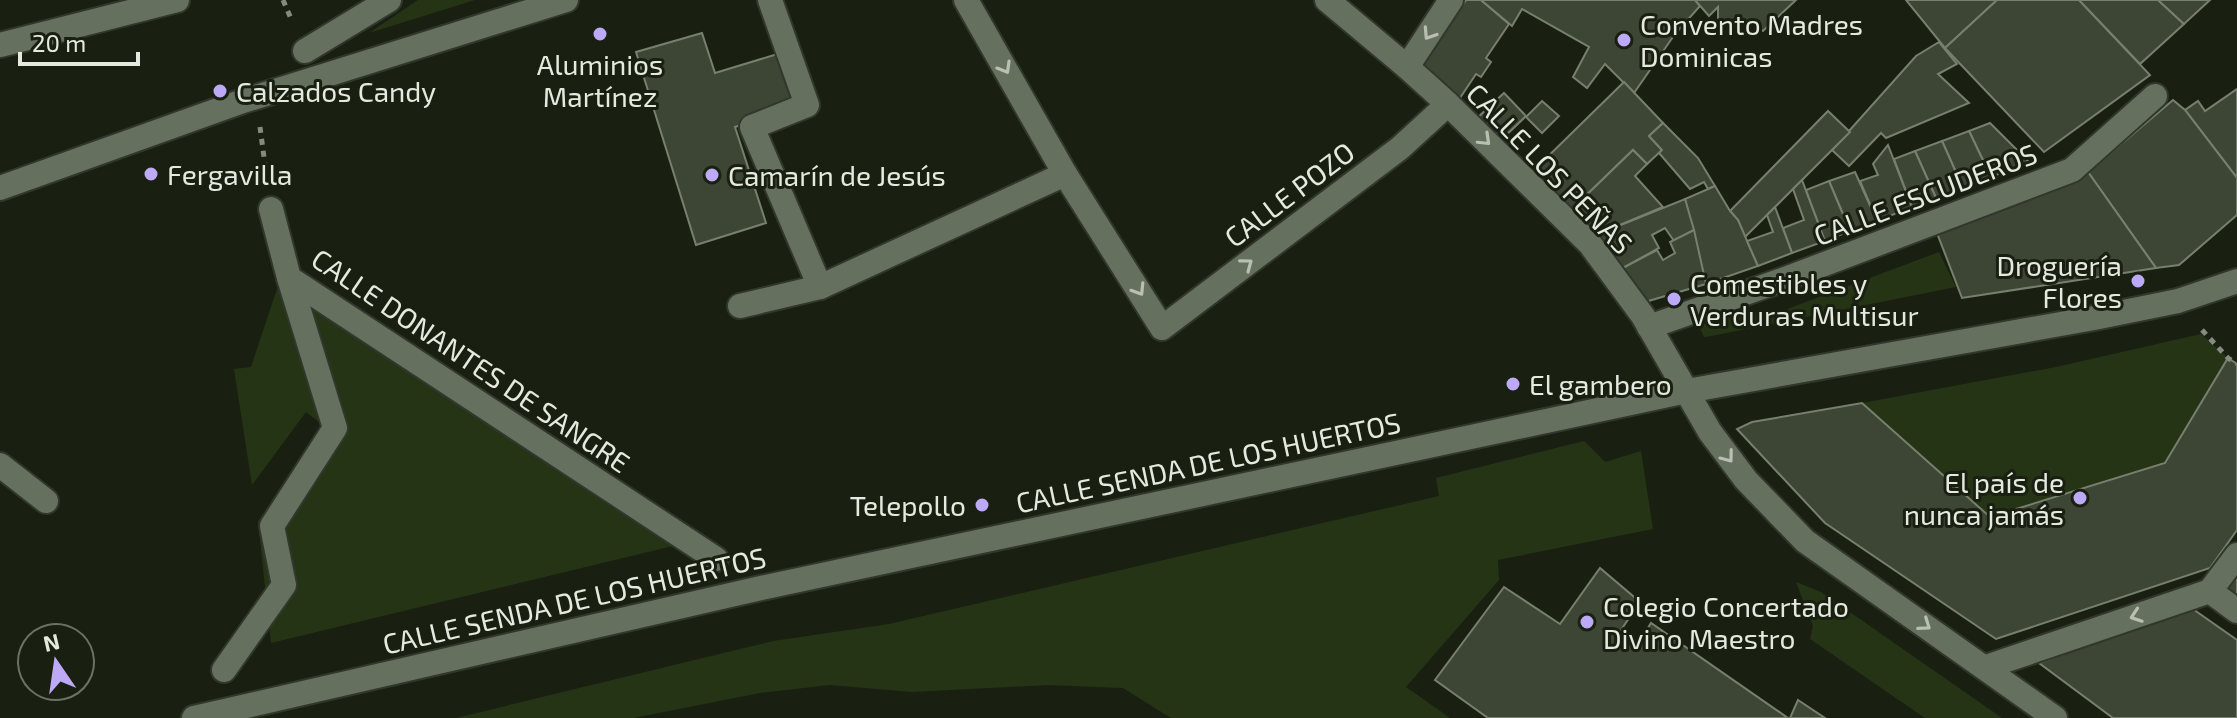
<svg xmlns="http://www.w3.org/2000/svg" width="2237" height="718" font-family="'Exo 2',sans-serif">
<rect width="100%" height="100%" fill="#192011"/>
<g fill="#263416">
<polygon points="418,0 475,0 369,33"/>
<polygon points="1939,252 1956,287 1711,336 1704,337 1700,328 1704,324 1753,309 1761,319"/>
<polygon points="279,283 677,545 271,643 258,521 326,427 306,412 252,485 234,369 251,367"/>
<polygon points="2201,334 2228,358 2165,463 1990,517 1862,403 2056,367"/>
<polygon points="1584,441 1605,462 1641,451 1653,529 1498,560 1499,580 1406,687 1450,718 1171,718 1123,688 1048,685 912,692 830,685 760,693 633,718 456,718 773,641 889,624 1439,496 1436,478"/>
<polygon points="1796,582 1821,592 2002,718 1925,718 1810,639 1813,626"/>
</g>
<g fill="#3d4635" stroke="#77806e" stroke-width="2">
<polygon points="1466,0 1481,0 1509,24 1486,58 1491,62 1481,77 1476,74 1458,101 1420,69"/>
<polygon points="1481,0 1695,0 1700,6 1675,34 1634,93 1605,64 1587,88 1573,77 1589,47 1522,9 1512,26"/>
<polygon points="1695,0 1796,0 1763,31 1750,20 1728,23 1722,22 1718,18 1718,7 1709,16"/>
<polygon points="1906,0 1997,0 1945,48"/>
<polygon points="1997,0 2079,0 2150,75 2044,152 1945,48"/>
<polygon points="2079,0 2158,0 2184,24 2140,64"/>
<polygon points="2158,0 2210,0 2184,24"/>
<polygon points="702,33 715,73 784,52 800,106 735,127 766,223 696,245 636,52"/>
<polygon points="1939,42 1957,64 1938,74 1969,103 1886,138 1881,133 1849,166 1832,150 1916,56"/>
<polygon points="1624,82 1663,123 1649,136 1662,150 1647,164 1633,150 1571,210 1531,173"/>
<polygon points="2237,89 2237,178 2185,110 2198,101 2205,111"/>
<polygon points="1504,93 1526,116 1499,142 1476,119"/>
<polygon points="2173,100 2185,110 2237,178 2237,215 2179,265 2156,268 2088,172"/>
<polygon points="1542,101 1559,116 1542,133 1526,117"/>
<polygon points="1828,111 1850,132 1745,237 1738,220 1730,211"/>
<polygon points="1663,123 1698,158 1715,186 1708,189 1704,182 1690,189 1659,153 1662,150 1649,136"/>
<polygon points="1990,123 2029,162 1991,177 1969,131"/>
<polygon points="1969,131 1991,177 1963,188 1942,141"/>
<polygon points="1942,141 1963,188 1936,198 1915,151"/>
<polygon points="1888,145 1912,207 1877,221 1860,181 1878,175 1873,164"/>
<polygon points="1633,150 1647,164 1635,176 1663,207 1596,235 1571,210"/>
<polygon points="1915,151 1936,198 1912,207 1894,159"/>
<polygon points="1855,172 1877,221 1850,231 1829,181"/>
<polygon points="2088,172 2156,268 1962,298 1937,233"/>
<polygon points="1802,180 1825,241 1792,253 1783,228 1804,220 1793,189"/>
<polygon points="1829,181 1850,231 1825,241 1806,190"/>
<polygon points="1715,186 1730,211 1738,220 1758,266 1706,284 1685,199"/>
<polygon points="1685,199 1694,230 1674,241 1665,228 1652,235 1659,248 1621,269 1596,235"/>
<polygon points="1775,207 1792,253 1758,266 1747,241 1773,232 1767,215"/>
<polygon points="1694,230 1706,284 1645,302 1621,269 1657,250 1663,260 1675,253 1670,242"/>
<polygon points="2228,358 2237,364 2237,530 2210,568 1996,639 1825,523 1737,429 1752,422 1862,403 1990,517 2165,463"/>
<polygon points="1600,568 1640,602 1621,630 1638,644 1651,623 1788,718 1488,718 1435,680 1504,587 1560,624"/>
<polygon points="2237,575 2237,596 2227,589"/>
<polygon points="2190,607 2237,640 2237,718 2113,718 2039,663"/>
<polygon points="1798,700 1825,718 1790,718"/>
</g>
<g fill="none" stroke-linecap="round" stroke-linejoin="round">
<defs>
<g id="minor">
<polyline points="770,0 807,105 752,127 820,287"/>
<polyline points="966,0 1065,174 1162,328 1400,148 1448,104"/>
<polyline points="1327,0 1407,67 1448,104 1590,244 1643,316 1710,432 1746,480 1805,541 2055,718"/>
<polyline points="0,45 177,0"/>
<polyline points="305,51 389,0"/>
<polyline points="1407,67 1451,0"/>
<polyline points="0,188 243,101 566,0"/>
<polyline points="271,209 289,278 716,559"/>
<polyline points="740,306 820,287 1065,174"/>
<polyline points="1649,327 1785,279 2072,170 2155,96"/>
<polyline points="0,465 46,501"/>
<polyline points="2210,591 2237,611"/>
<polyline points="1986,667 2210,591 2237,555"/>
<polyline points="224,670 284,585 272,526 335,428 289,278"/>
<polyline points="194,718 761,588 1687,391 2094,318 2178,301 2237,281"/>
</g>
</defs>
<use href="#minor" stroke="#32372e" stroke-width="28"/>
<g stroke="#858b7f" stroke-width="5" stroke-dasharray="6 6" stroke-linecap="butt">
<polyline points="283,0 292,21"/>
<polyline points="260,127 267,180"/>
<polyline points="2202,330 2228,358 2237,364"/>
</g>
<use href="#minor" stroke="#66705e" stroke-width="24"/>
</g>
<defs><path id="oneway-chevron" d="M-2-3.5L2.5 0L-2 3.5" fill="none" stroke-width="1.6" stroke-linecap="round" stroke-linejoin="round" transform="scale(2)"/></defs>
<g stroke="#b9bfb2">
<use href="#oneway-chevron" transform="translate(1429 34) rotate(123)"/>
<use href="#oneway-chevron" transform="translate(1005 68) rotate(60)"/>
<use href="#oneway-chevron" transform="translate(1485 140) rotate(44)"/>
<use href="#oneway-chevron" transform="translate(1247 264) rotate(-37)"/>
<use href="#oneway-chevron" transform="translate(1139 290) rotate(58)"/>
<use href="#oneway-chevron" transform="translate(1728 457) rotate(53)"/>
<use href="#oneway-chevron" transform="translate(2136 616) rotate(161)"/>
<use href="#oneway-chevron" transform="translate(1925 625) rotate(35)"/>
</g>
<g fill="#bcaaf6" stroke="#192011" stroke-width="3">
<circle cx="600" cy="34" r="8"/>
<circle cx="1624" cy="40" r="8"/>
<circle cx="220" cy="91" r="8"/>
<circle cx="151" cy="174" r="8"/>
<circle cx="712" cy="175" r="8"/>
<circle cx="2138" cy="281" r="8"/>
<circle cx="1674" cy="299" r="8"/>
<circle cx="1513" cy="384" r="8"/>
<circle cx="2080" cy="498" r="8"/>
<circle cx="982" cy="505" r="8"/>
<circle cx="1587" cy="622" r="8"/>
</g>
<g text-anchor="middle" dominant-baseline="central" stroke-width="6" stroke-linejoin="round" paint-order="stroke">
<g font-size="28" fill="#e5eae0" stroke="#192011" text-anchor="start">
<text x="1640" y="24">Convento Madres<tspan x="1640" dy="32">Dominicas</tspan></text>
<text x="600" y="64" text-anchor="middle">Aluminios<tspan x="600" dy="32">Martínez</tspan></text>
<text x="236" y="91">Calzados Candy</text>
<text x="167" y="174">Fergavilla</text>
<text x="728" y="175">Camarín de Jesús</text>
<text x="2122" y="265" text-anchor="end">Droguería<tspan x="2122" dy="32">Flores</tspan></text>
<text x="1690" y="283">Comestibles y<tspan x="1690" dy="32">Verduras Multisur</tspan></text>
<text x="1529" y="384">El gambero</text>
<text x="2064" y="482" text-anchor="end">El país de<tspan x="2064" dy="32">nunca jamás</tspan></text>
<text x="966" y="505" text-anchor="end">Telepollo</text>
<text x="1603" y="606">Colegio Concertado<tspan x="1603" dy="32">Divino Maestro</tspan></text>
</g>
<g font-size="28" fill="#e5eae0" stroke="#192011">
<text transform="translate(1550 168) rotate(46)">CALLE LOS PEÑAS</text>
<text transform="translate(1289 194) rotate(-37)">CALLE POZO</text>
<text transform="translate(1925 194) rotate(-21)">CALLE ESCUDEROS</text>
<text transform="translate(471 360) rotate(34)">CALLE DONANTES DE SANGRE</text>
<text transform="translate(1208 462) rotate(-12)">CALLE SENDA DE LOS HUERTOS</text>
<text transform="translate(574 600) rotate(-13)">CALLE SENDA DE LOS HUERTOS</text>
</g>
</g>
<g transform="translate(56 662) rotate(347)"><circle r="38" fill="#192011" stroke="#6b7164" stroke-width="2"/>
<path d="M0-6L14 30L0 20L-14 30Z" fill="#bcaaf6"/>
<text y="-12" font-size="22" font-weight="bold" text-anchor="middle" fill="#e5eae0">N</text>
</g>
<path d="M20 52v12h118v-12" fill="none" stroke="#e5eae0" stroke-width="4"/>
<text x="32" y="52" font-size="24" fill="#e5eae0" stroke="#192011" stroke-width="6" paint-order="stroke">20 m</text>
</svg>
